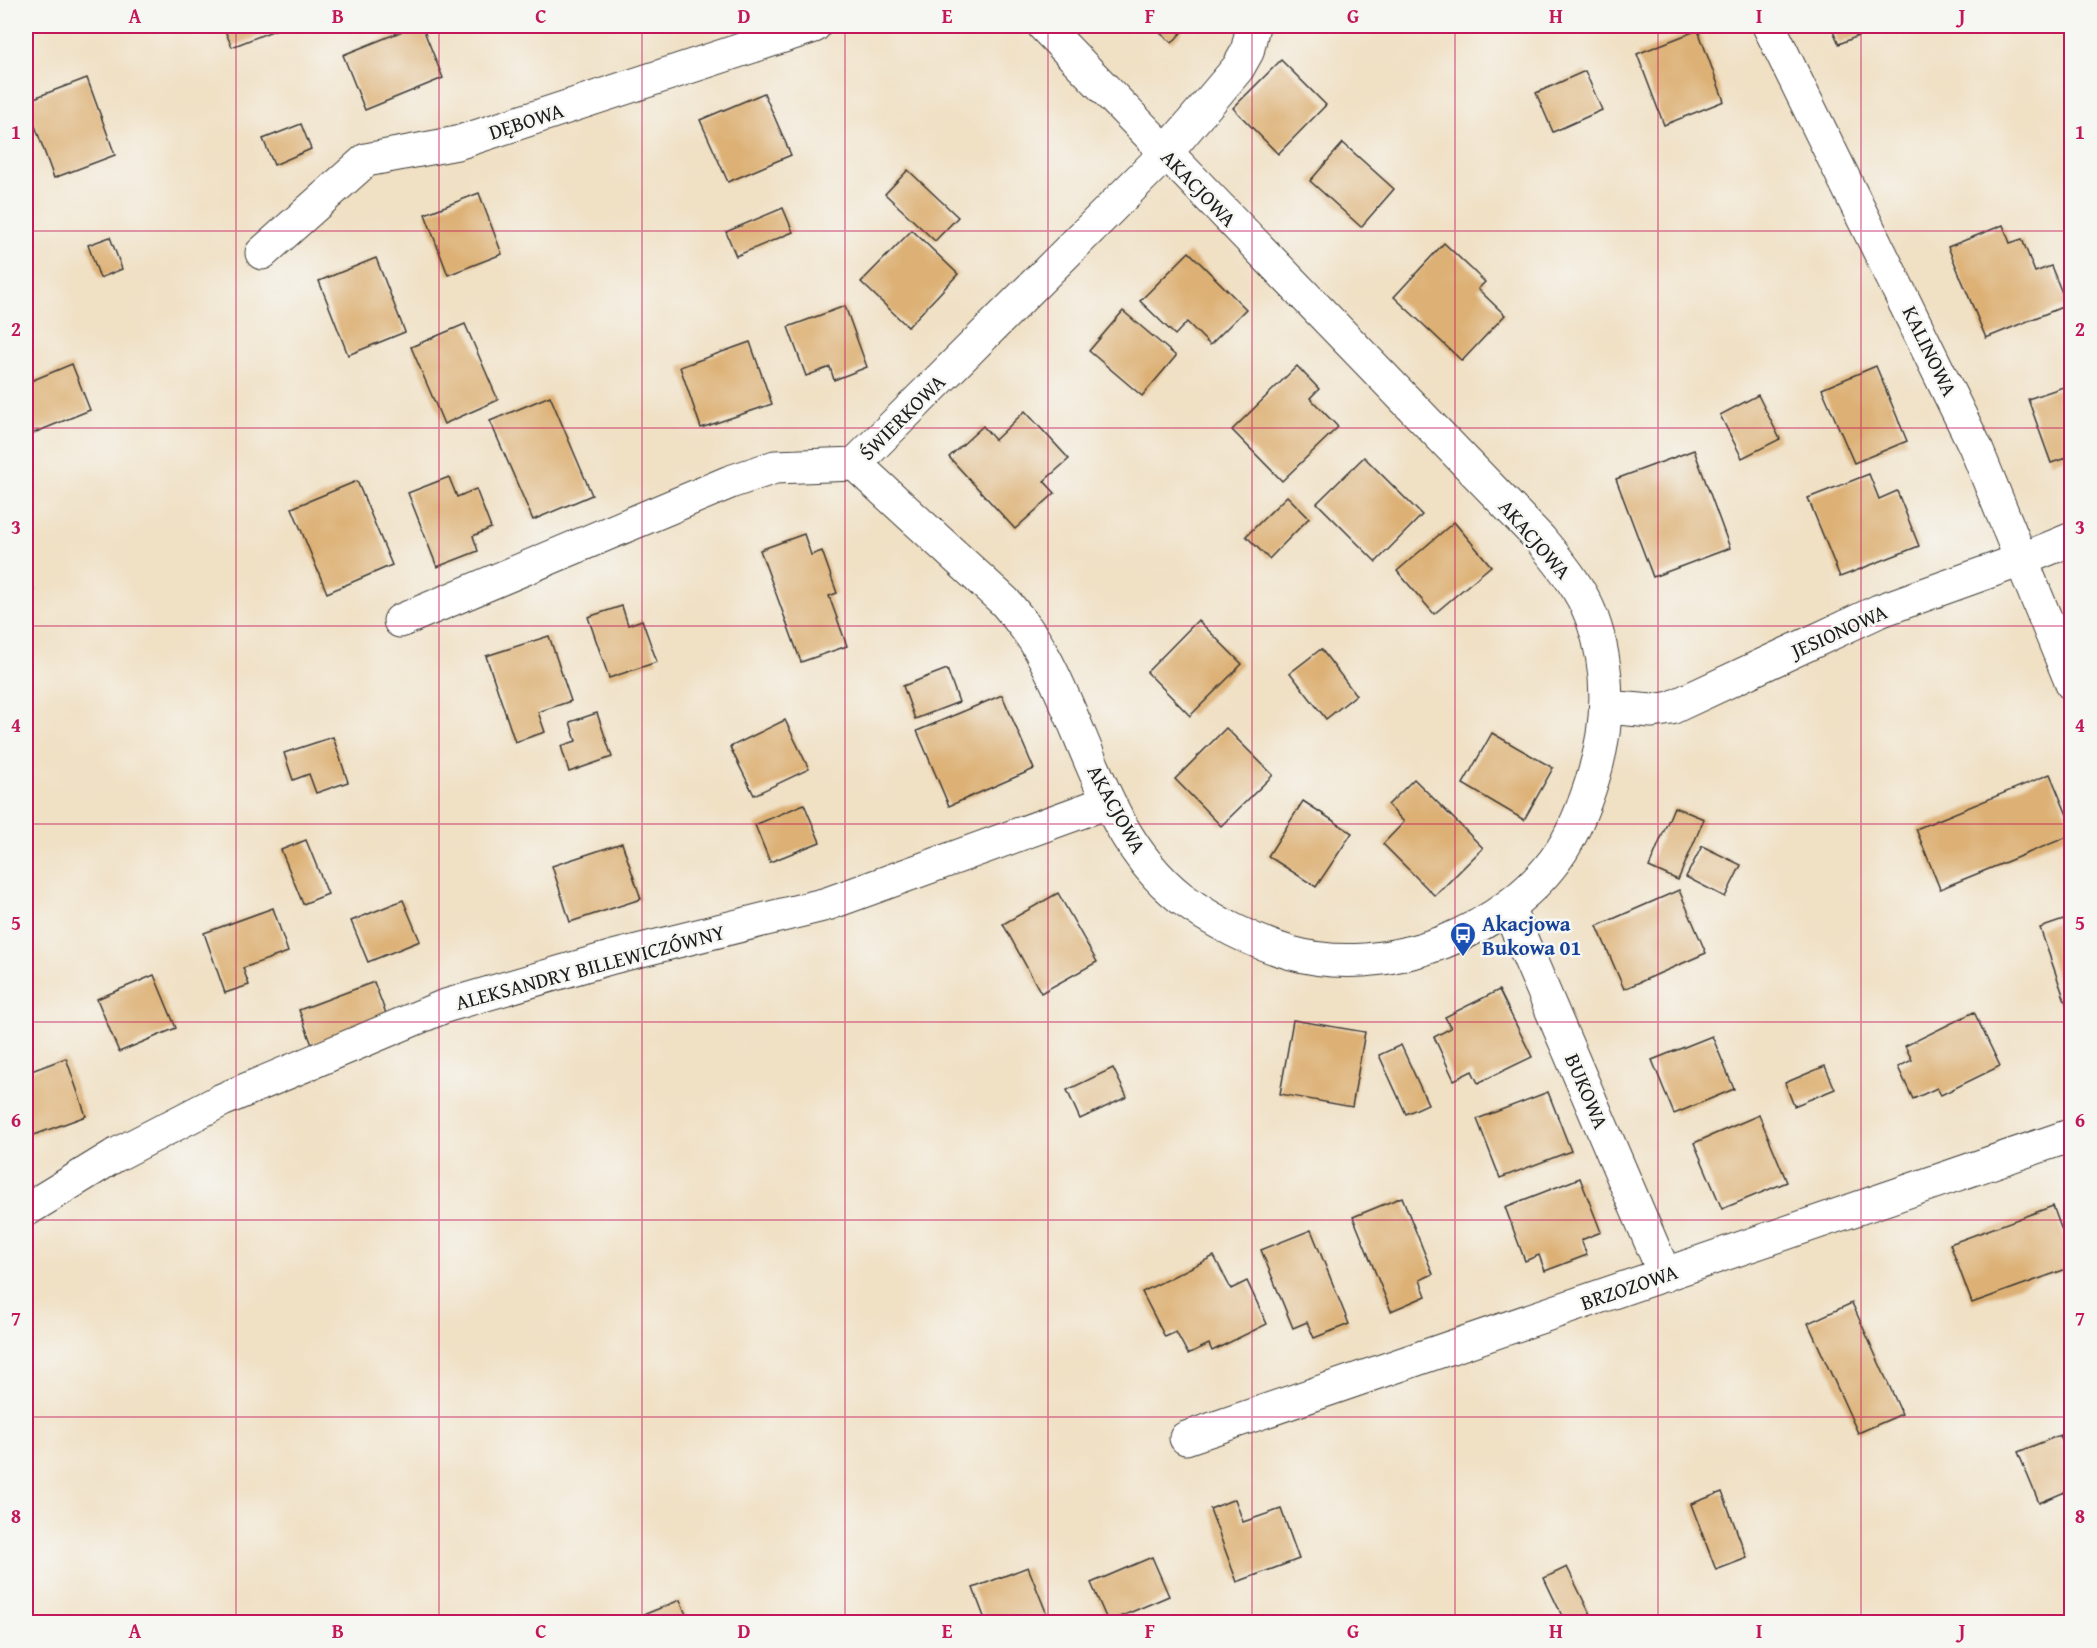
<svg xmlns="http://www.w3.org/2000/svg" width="2097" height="1648" font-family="'Gentium Book Plus',serif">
<rect width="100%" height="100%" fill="#f6f6f2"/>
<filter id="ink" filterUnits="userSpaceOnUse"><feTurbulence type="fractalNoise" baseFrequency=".0167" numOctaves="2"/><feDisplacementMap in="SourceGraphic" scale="12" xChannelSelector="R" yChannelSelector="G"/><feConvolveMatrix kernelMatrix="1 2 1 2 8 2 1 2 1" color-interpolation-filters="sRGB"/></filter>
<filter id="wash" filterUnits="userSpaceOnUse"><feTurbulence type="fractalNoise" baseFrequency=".008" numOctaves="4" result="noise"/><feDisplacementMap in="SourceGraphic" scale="24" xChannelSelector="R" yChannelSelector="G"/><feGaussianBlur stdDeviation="1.35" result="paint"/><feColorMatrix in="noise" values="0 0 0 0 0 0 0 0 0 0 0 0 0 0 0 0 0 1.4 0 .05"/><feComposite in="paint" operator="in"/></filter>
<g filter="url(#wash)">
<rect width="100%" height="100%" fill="#f0e0c4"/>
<g id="blocks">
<g fill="#ddb176">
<polygon points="223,26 285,26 232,47"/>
<polygon points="415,26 422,26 443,78 365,110 343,55"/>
<polygon points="1152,26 1187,26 1172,43"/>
<polygon points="1831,26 1882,26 1839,44"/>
<polygon points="1698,30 1724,101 1664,125 1637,54"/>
<polygon points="1281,60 1326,105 1278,154 1233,108"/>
<polygon points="1585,71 1602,110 1553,132 1536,93"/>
<polygon points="87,78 115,155 54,178 26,101"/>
<polygon points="764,93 791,155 728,182 700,120"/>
<polygon points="301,124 311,149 274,165 263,139"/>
<polygon points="1343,143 1394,189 1361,227 1310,181"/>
<polygon points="908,170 958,217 935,241 885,194"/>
<polygon points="479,193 502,254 448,275 425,214"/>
<polygon points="783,208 793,232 736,256 726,232"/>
<polygon points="2003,225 2010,243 2022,239 2035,272 2051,266 2067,305 1986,338 1948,247"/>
<polygon points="912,230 958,274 908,327 861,282"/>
<polygon points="110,237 122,269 100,278 88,245"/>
<polygon points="1444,243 1485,282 1478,289 1505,315 1462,361 1394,297"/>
<polygon points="1189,252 1246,309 1210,345 1187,322 1175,335 1140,301"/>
<polygon points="376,258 405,332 348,355 319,281"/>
<polygon points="845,306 867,367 834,380 830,367 806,376 788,327"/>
<polygon points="1123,311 1176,356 1142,396 1089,351"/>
<polygon points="465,324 498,400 444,424 411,347"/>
<polygon points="750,342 772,404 701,428 680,367"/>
<polygon points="72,364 90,410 29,435 26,426 26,383"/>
<polygon points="1297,366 1319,389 1310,398 1338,427 1282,481 1232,430"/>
<polygon points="1876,366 1907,441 1854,463 1822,389"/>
<polygon points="2072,384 2072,456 2051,463 2028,399"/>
<polygon points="1758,395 1780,439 1742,458 1720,415"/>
<polygon points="550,396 592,495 533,520 490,421"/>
<polygon points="1025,411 1069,459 1044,481 1055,493 1015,529 949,457 983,426 995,440"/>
<polygon points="1694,450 1730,548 1653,577 1616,479"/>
<polygon points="1364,457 1422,515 1376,562 1317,503"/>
<polygon points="1869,474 1879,499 1897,491 1919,546 1840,577 1808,498"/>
<polygon points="449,477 457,497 476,489 491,528 473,536 478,551 437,567 408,493"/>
<polygon points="357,481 392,565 327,593 292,508"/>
<polygon points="1287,496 1309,518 1269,559 1246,536"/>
<polygon points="1454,522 1491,566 1434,614 1397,571"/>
<polygon points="804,534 811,555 822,551 837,593 829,596 847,646 801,662 760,550"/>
<polygon points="26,568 34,590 26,594"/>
<polygon points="622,606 628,625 642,620 657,662 609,678 588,617"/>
<polygon points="1198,620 1242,664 1190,716 1147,672"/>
<polygon points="549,636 571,701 538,712 545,732 515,742 486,656"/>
<polygon points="1321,649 1356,695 1326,719 1290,673"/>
<polygon points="947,669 959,702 915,719 903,686"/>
<polygon points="1002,695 1034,769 949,806 917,731"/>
<polygon points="597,713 612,757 569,772 561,746 576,741 570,722"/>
<polygon points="785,720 809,769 754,795 730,747"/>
<polygon points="1226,728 1273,775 1221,826 1175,779"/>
<polygon points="1492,733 1553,768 1524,820 1463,784"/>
<polygon points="333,737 348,782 316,793 309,774 293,780 284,753"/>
<polygon points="2050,774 2072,827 2072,835 1940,889 1916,829"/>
<polygon points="1414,779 1483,848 1435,896 1383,844 1404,822 1388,805"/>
<polygon points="1303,801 1352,833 1316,887 1268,856"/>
<polygon points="804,804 820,842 770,862 755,825"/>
<polygon points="1674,807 1704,819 1678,880 1649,867"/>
<polygon points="306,840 328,894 303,904 281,850"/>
<polygon points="622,843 641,899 570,922 552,866"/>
<polygon points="1702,846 1741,865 1725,897 1686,877"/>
<polygon points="1679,890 1706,953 1624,989 1597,926"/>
<polygon points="1058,893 1097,962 1041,993 1003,924"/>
<polygon points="403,900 420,941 368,962 351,921"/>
<polygon points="273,908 288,952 243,968 249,985 225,993 204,933"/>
<polygon points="2072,917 2072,1017 2071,1018 2040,928"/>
<polygon points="154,975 176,1028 119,1052 97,999"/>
<polygon points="374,982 387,1016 312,1045 299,1010"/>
<polygon points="1499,990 1532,1057 1478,1083 1472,1071 1454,1080 1434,1037 1451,1028 1445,1017"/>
<polygon points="1974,1012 2000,1066 1941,1095 1937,1088 1913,1099 1898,1067 1912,1060 1905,1046"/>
<polygon points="1293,1020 1365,1032 1352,1107 1280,1094"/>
<polygon points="1712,1036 1734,1089 1674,1114 1652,1060"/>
<polygon points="1401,1045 1428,1104 1406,1114 1379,1055"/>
<polygon points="66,1058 86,1116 26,1138 26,1073"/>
<polygon points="1825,1066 1835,1089 1794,1106 1785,1083"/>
<polygon points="1113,1068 1127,1097 1080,1119 1067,1090"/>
<polygon points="1548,1092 1571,1151 1500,1178 1477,1119"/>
<polygon points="1759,1115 1787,1182 1722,1209 1694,1143"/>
<polygon points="1580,1178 1601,1232 1581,1240 1587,1255 1545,1271 1539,1255 1525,1261 1505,1207"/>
<polygon points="1402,1197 1433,1274 1420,1280 1426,1296 1391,1311 1353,1217"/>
<polygon points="2053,1206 2072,1258 2072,1267 1972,1303 1950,1244"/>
<polygon points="1311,1230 1349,1324 1314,1338 1307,1322 1293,1328 1261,1250"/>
<polygon points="1214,1256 1231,1289 1247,1281 1267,1324 1212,1351 1209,1344 1188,1354 1176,1332 1165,1337 1142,1292"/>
<polygon points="1852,1303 1902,1414 1858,1433 1808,1323"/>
<polygon points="2060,1435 2072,1464 2072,1489 2039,1503 2018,1452"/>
<polygon points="1722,1492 1747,1558 1716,1570 1691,1504"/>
<polygon points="1235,1499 1243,1522 1281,1509 1299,1559 1237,1582 1210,1509"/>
<polygon points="1152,1557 1169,1596 1108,1622 1091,1583"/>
<polygon points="1028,1567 1050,1622 986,1622 973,1588"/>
<polygon points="1567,1567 1594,1622 1565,1622 1544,1578"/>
<polygon points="680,1600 689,1622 626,1622"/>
</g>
</g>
</g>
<g filter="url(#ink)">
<use href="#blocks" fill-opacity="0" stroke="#3c3935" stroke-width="1.5"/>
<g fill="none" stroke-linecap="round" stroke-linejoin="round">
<defs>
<g id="street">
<polyline points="1769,26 1975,446 2072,684"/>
<polyline points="262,253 366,160 457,143 814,26"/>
<path d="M855 464 1005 602C1020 620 1034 637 1044 657 1088 737 1106 839 1181 898 1213 922 1253 942 1291 953 1386 980 1509 932 1562 850 1576 828 1585 803 1593 778 1609 726 1611 670 1592 618 1581 588 1560 563 1540 539L1044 26"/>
<polyline points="400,621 730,482 775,467 855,464 1166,153 1238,68 1247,52 1253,26"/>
<polyline points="1606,707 1652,711 1671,708 1879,611 2021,560 2072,539"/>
<polyline points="1508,908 1665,1275"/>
<polyline points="26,1210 114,1156 222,1100 445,1006 613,957 827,904 1108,802"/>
<polyline points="1186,1438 2072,1135"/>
</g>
</defs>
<use href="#street" stroke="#3c3935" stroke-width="35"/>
<use href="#street" stroke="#fff" stroke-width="33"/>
</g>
</g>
<path fill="none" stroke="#c2185b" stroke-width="1.5" stroke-opacity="0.55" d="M236 26V1622M439 26V1622M642 26V1622M845 26V1622M1048 26V1622M1252 26V1622M1455 26V1622M1658 26V1622M1861 26V1622M26 231H2072M26 428H2072M26 626H2072M26 824H2072M26 1022H2072M26 1220H2072M26 1417H2072"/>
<defs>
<symbol id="bus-pin" viewBox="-11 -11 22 30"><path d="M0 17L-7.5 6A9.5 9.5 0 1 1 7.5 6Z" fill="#1a4fb4" stroke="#f6f6f2"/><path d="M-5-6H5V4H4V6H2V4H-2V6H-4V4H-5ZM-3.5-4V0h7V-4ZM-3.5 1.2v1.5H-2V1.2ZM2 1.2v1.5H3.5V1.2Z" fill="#fff"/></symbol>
</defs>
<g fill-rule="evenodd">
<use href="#bus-pin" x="1448" y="920" width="30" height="40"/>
</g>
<g text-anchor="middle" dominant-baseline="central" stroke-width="5" stroke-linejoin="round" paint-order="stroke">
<g font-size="21" fill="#1c1c1c" stroke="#f6f6f2">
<text transform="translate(526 121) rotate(-18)">DĘBOWA</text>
<text transform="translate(1199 188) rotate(46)">AKACJOWA</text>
<text transform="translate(1930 351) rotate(64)">KALINOWA</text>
<text transform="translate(902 417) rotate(-45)">ŚWIERKOWA</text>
<text transform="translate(1535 539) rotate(49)">AKACJOWA</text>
<text transform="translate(1839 631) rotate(-24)">JESIONOWA</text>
<text transform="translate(1117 809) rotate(61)">AKACJOWA</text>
<text transform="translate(590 967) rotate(-15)">ALEKSANDRY BILLEWICZÓWNY</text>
<text transform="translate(1587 1091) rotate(67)">BUKOWA</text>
<text transform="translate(1629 1287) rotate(-19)">BRZOZOWA</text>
</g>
<g font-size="21" font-weight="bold" fill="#164399" stroke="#f6f6f2" text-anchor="start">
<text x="1482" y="923">Akacjowa<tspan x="1482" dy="24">Bukowa 01</tspan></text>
</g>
</g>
<rect width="2097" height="1648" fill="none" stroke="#f6f6f2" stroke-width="66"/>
<rect x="33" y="33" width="2031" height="1582" fill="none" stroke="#c2185b" stroke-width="2"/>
<g font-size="20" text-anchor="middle" font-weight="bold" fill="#c2185b">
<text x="135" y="23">A</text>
<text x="338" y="23">B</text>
<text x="541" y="23">C</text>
<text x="744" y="23">D</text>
<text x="947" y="23">E</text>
<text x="1150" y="23">F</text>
<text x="1353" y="23">G</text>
<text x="1556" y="23">H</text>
<text x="1759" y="23">I</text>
<text x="1962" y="23">J</text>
<text x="16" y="139">1</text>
<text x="2080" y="139">1</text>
<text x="16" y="336">2</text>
<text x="2080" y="336">2</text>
<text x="16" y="534">3</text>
<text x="2080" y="534">3</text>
<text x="16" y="732">4</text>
<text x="2080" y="732">4</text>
<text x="16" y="930">5</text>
<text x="2080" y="930">5</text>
<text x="16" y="1127">6</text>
<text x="2080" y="1127">6</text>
<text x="16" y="1325">7</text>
<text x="2080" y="1325">7</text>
<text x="16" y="1523">8</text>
<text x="2080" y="1523">8</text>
<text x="135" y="1638">A</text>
<text x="338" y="1638">B</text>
<text x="541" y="1638">C</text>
<text x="744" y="1638">D</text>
<text x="947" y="1638">E</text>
<text x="1150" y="1638">F</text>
<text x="1353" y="1638">G</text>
<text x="1556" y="1638">H</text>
<text x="1759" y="1638">I</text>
<text x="1962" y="1638">J</text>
</g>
</svg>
